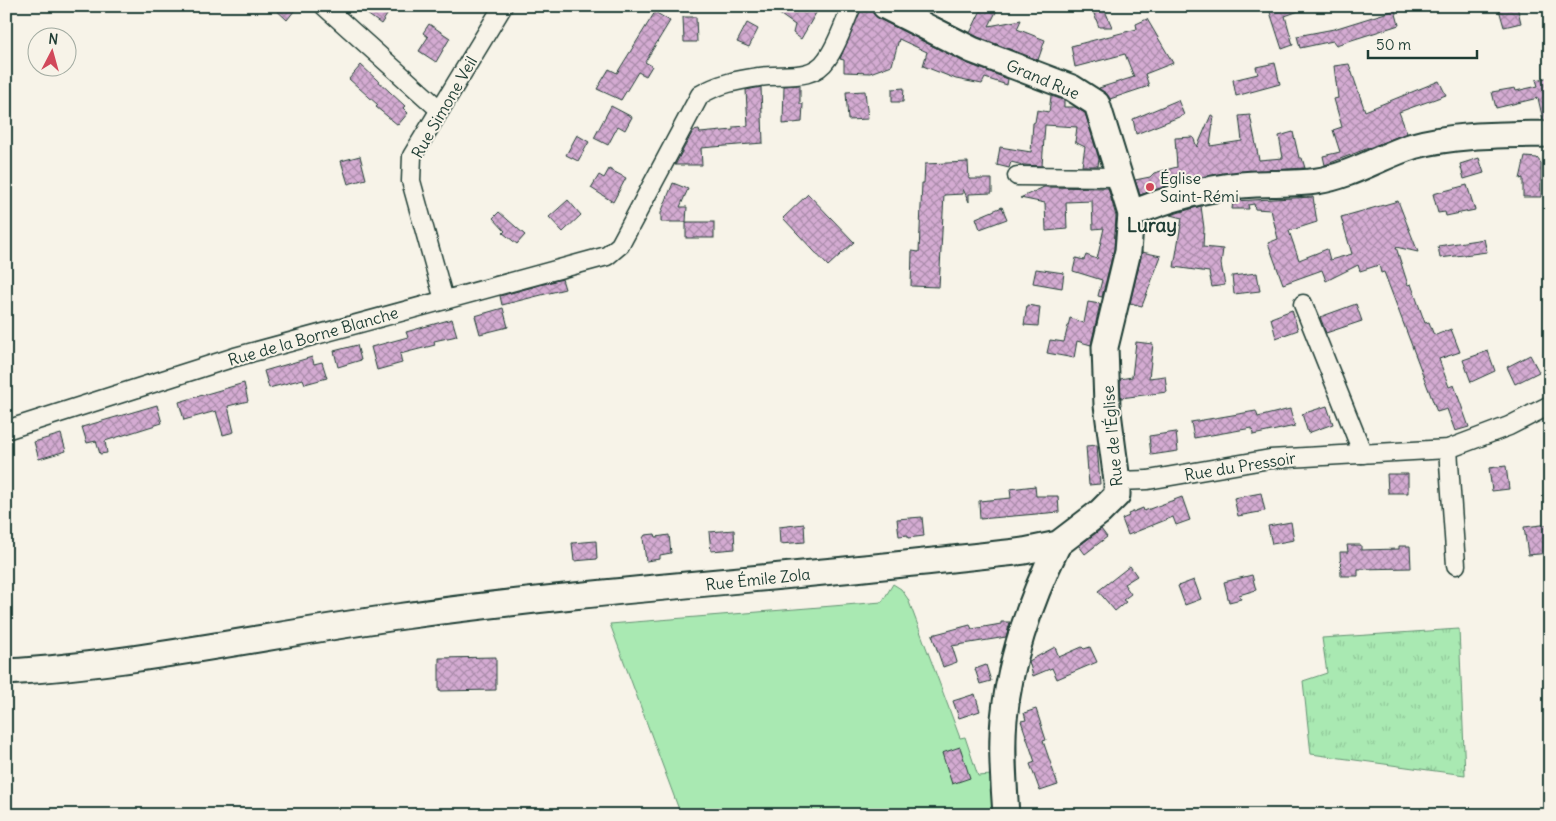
<svg xmlns="http://www.w3.org/2000/svg" width="1556" height="821" font-family="Delius,sans-serif">
<defs>
<pattern id="grass-tufts" width="24" height="20" patternUnits="userSpaceOnUse" patternTransform="scale(1.25)"><rect width="24" height="20" fill="#a9e9b2"/><path d="M3 7l-1-3M5 7V3M7 7l1-3M15 17l-1-3M17 17v-4M19 17l1-3" fill="none" stroke="#91c99a"/></pattern>
<pattern id="building-cross-hatch" width="8" height="8" patternUnits="userSpaceOnUse" patternTransform="scale(1.25)"><rect width="8" height="8" fill="#d4abd2"/><path d="M0 0l8 8M0 8l8-8" fill="none" stroke="#ab8cab"/></pattern>
</defs>
<rect width="100%" height="100%" fill="#f7f3e8"/>
<filter id="ink" filterUnits="userSpaceOnUse"><feTurbulence type="fractalNoise" baseFrequency=".02" numOctaves="2"/><feDisplacementMap in="SourceGraphic" scale="10" xChannelSelector="R" yChannelSelector="G"/><feConvolveMatrix kernelMatrix="1 2 1 2 8 2 1 2 1" color-interpolation-filters="sRGB"/></filter>
<g filter="url(#ink)">
<polygon fill="url(#grass-tufts)" stroke="#649373" points="1459,629 1465,775 1311,754 1303,681 1327,673 1322,638"/>
<polygon fill="#a9e9b2" stroke="#649373" points="893,584 901,589 908,599 960,738 965,737 978,776 991,775 994,815 681,815 610,624 882,602"/>
<g fill="url(#building-cross-hatch)" stroke="#1f3d34">
<polygon points="272,6 298,6 287,20"/>
<polygon points="356,6 393,6 381,24"/>
<polygon points="768,6 820,6 801,39 793,33 795,25"/>
<polygon points="862,6 872,10 879,19 966,63 1008,79 1007,85 985,78 982,84 956,79 923,66 927,52 899,39 892,65 870,73 844,72 844,60 840,59"/>
<polygon points="983,6 999,6 989,26 1021,20 1017,29 1045,40 1038,60 978,37 938,17 970,33"/>
<polygon points="1091,6 1103,6 1112,27 1099,27"/>
<polygon points="1268,6 1306,6 1307,8 1285,16 1293,45 1282,49"/>
<polygon points="1498,6 1517,6 1521,23 1504,27"/>
<polygon points="1395,10 1399,25 1336,45 1333,41 1300,48 1297,36 1334,29"/>
<polygon points="655,12 670,21 645,62 652,66 646,76 638,72 621,100 597,89 609,69 617,73"/>
<polygon points="683,17 696,17 697,42 684,42"/>
<polygon points="1147,19 1173,63 1145,74 1149,86 1110,99 1099,88 1134,77 1125,54 1075,67 1071,46 1137,29 1136,24"/>
<polygon points="747,23 758,29 749,47 737,42"/>
<polygon points="429,24 450,38 436,62 419,51 428,37 423,33"/>
<polygon points="1275,63 1280,84 1236,96 1233,80 1258,74 1256,67"/>
<polygon points="1349,64 1365,111 1439,81 1446,95 1399,112 1407,133 1325,165 1323,156 1340,152 1333,130 1342,127 1334,99 1338,98 1334,66"/>
<polygon points="361,65 405,106 403,108 408,113 398,125 376,107 378,105 349,79"/>
<polygon points="1550,77 1550,120 1543,120 1538,98 1496,108 1492,92 1515,88 1516,91 1538,86 1536,80"/>
<polygon points="800,85 800,104 803,104 802,122 783,124 784,86"/>
<polygon points="761,87 763,143 701,148 702,165 675,165 693,131 699,130 700,133 733,130 733,127 748,126 746,90"/>
<polygon points="904,88 903,102 892,102 892,89"/>
<polygon points="865,91 868,119 848,120 846,92"/>
<polygon points="1051,96 1064,100 1064,107 1075,107 1085,113 1099,159 1098,166 1082,166 1085,147 1075,142 1077,127 1045,125 1042,166 1023,165 1011,162 1009,168 997,165 1000,147 1031,152 1033,123 1035,122 1037,110 1049,112"/>
<polygon points="1178,100 1184,115 1136,134 1133,119"/>
<polygon points="611,106 632,117 625,130 618,126 608,145 594,138"/>
<polygon points="1211,115 1214,116 1210,146 1242,141 1239,116 1250,115 1259,160 1283,158 1279,136 1293,132 1299,158 1302,158 1305,168 1224,173 1181,182 1140,195 1135,180 1150,177 1154,173 1177,167 1175,138 1193,137 1197,147"/>
<polygon points="577,135 589,142 578,161 566,155"/>
<polygon points="360,156 366,179 348,184 341,161"/>
<polygon points="1525,157 1537,158 1541,163 1541,197 1523,197 1523,178 1520,179"/>
<polygon points="1479,158 1484,173 1464,179 1460,164"/>
<polygon points="968,162 969,179 992,179 992,193 969,194 969,202 963,189 963,194 944,195 939,287 911,286 912,251 919,252 922,183 924,183 925,164"/>
<polygon points="609,169 626,178 613,202 591,188 599,175 604,178"/>
<polygon points="673,183 688,189 680,207 687,207 686,222 661,222 661,213"/>
<polygon points="1467,185 1475,210 1446,216 1445,212 1438,213 1433,194"/>
<polygon points="1044,187 1108,188 1116,216 1114,249 1102,297 1098,296 1102,280 1073,271 1076,258 1084,260 1086,255 1097,259 1104,228 1093,229 1092,201 1066,202 1067,229 1046,231 1045,203 1020,198"/>
<polygon points="808,194 854,242 828,266 783,218"/>
<polygon points="1313,197 1317,222 1289,231 1299,260 1327,249 1330,260 1352,254 1341,217 1398,201 1418,252 1396,247 1408,285 1411,284 1425,323 1429,322 1433,333 1436,335 1451,329 1460,352 1439,359 1449,387 1454,385 1469,427 1455,431 1447,409 1437,412 1384,272 1381,273 1379,265 1360,271 1358,265 1326,281 1322,270 1283,284 1268,243 1278,239 1271,210 1255,209 1254,204 1248,205 1249,209 1232,209 1233,201"/>
<polygon points="568,200 581,215 563,232 549,217"/>
<polygon points="1201,206 1204,228 1203,247 1223,249 1221,264 1225,285 1212,287 1209,272 1174,267 1182,218 1170,215"/>
<polygon points="1002,207 1007,219 980,229 976,218"/>
<polygon points="499,212 525,235 517,244 503,233 505,231 493,218"/>
<rect x="686" y="222" width="28" height="16"/>
<polygon points="1484,239 1487,252 1440,258 1438,246"/>
<polygon points="1142,252 1161,256 1142,306 1130,303"/>
<polygon points="1036,269 1064,273 1062,288 1033,283"/>
<polygon points="1257,273 1260,291 1234,294 1232,276"/>
<polygon points="562,279 565,289 502,305 500,296"/>
<polygon points="1088,302 1100,304 1091,345 1077,341 1074,358 1047,353 1050,340 1064,342 1070,318 1084,323"/>
<polygon points="1356,304 1362,321 1326,333 1320,317"/>
<polygon points="1027,305 1040,307 1038,326 1024,325"/>
<polygon points="503,308 508,327 480,334 475,316"/>
<polygon points="1292,310 1298,330 1276,338 1271,318"/>
<polygon points="452,319 457,336 434,341 435,345 400,354 402,363 377,370 371,347 408,337 406,332"/>
<polygon points="1136,342 1153,344 1149,378 1165,376 1167,392 1121,398 1120,379 1132,377"/>
<polygon points="357,345 361,360 338,367 334,351"/>
<polygon points="1488,351 1495,371 1471,382 1463,360"/>
<polygon points="1530,355 1539,372 1515,384 1507,367"/>
<polygon points="312,357 314,364 322,362 327,378 305,384 303,379 269,388 264,371"/>
<polygon points="244,383 248,401 228,406 234,432 223,435 216,411 184,420 179,402"/>
<polygon points="157,405 162,423 105,441 107,453 100,454 96,441 87,443 82,427"/>
<polygon points="1327,406 1333,424 1308,433 1302,414"/>
<polygon points="1290,409 1295,426 1253,435 1252,428 1194,438 1191,422 1256,411 1258,417"/>
<polygon points="1176,432 1178,451 1151,455 1149,436"/>
<polygon points="61,434 66,451 39,459 34,442"/>
<polygon points="1097,445 1100,484 1089,485 1086,446"/>
<polygon points="1506,466 1509,489 1492,491 1489,468"/>
<polygon points="1387,474 1408,474 1408,493 1388,493"/>
<polygon points="1035,486 1036,496 1058,496 1059,512 980,519 979,501 1011,498 1010,489"/>
<polygon points="1261,493 1265,511 1238,516 1234,498"/>
<polygon points="1182,497 1190,520 1176,525 1173,517 1128,535 1122,519 1129,516 1128,514 1143,508 1144,511"/>
<polygon points="922,517 924,536 908,538 908,535 899,536 897,519"/>
<polygon points="1291,522 1294,540 1272,544 1268,526"/>
<polygon points="804,524 805,542 780,544 779,527"/>
<polygon points="1550,524 1550,553 1528,555 1524,527"/>
<polygon points="1101,529 1107,537 1085,554 1079,546"/>
<polygon points="734,530 735,549 711,551 709,532"/>
<polygon points="655,534 656,537 669,535 671,553 660,555 660,559 646,561 643,538 645,535"/>
<polygon points="596,541 597,559 574,561 572,543"/>
<polygon points="1347,545 1361,545 1361,550 1399,549 1399,546 1410,546 1411,568 1358,569 1358,576 1341,576 1340,552 1348,552"/>
<polygon points="1130,566 1137,576 1124,584 1131,594 1123,600 1126,602 1115,611 1098,591"/>
<polygon points="1252,575 1256,590 1239,595 1241,599 1229,602 1224,582"/>
<polygon points="1194,580 1201,599 1185,605 1178,586"/>
<polygon points="1001,622 1010,622 1006,637 952,646 957,662 943,667 932,635 970,625 972,629 1001,624"/>
<polygon points="1055,647 1059,657 1082,647 1084,649 1090,647 1097,662 1057,679 1052,668 1033,676 1029,661"/>
<polygon points="496,657 496,690 439,691 439,658"/>
<polygon points="986,665 991,681 980,684 975,669"/>
<polygon points="975,694 980,711 959,718 953,701"/>
<polygon points="1036,709 1046,740 1043,741 1058,785 1040,791 1030,764 1035,762 1021,721 1026,720 1024,713"/>
<polygon points="960,747 970,778 952,784 942,753"/>
</g>
<g fill="none" stroke-linecap="round" stroke-linejoin="round">
<defs>
<g id="street">
<polyline points="324,6 440,110"/>
<polyline points="1017,176 1119,177"/>
<polyline points="444,300 411,181 412,156 503,6"/>
<polyline points="1303,304 1363,454"/>
<path d="M6 430 235 357 607 256 620 245 700 95C718 84 738 80 759 77 782 73 812 82 827 59 838 44 844 23 852 6"/>
<polyline points="1448,449 1456,565"/>
<polyline points="1117,481 1148,480 1270,459 1448,449 1509,426 1550,405"/>
</g>
<g id="secondary">
<path d="M1131 214C1166 199 1203 189 1241 185 1266 182 1292 185 1317 181 1351 176 1381 156 1413 146 1457 134 1505 135 1550 134"/>
<path d="M6 672C140 664 271 634 404 616 610 588 818 576 1024 551L1058 544 1100 512 1117 495V481L1107 405 1105 347 1128 251 1131 214 1097 104 1072 88 972 50 885 6"/>
<path d="M1006 815C1004 784 1001 750 1004 719 1010 657 1031 599 1058 544"/>
</g>
</defs>
<use href="#street" stroke="#1f3d34" stroke-width="21"/>
<use href="#secondary" stroke="#1f3d34" stroke-width="29"/>
<use href="#street" stroke="#f7f3e8" stroke-width="18"/>
<use href="#secondary" stroke="#f7f3e8" stroke-width="25"/>
</g>
</g>
<circle fill="#d1495b" stroke="#f7f3e8" stroke-width="2" cx="1150" cy="187" r="5"/>
<g text-anchor="middle" dominant-baseline="central" stroke-width="4" stroke-linejoin="round" paint-order="stroke">
<g font-size="16" fill="#1f3d34" stroke="#f7f3e8">
<text transform="translate(1043 79) rotate(23)">Grand Rue</text>
<text transform="translate(444 107) rotate(-60)">Rue Simone Veil</text>
<text transform="translate(313 336) rotate(-16)">Rue de la Borne Blanche</text>
<text transform="translate(1112 436) rotate(-95)">Rue de l'Église</text>
<text transform="translate(1240 466) rotate(-9)">Rue du Pressoir</text>
<text transform="translate(758 579) rotate(-6)">Rue Émile Zola</text>
</g>
<g font-size="16" fill="#1f3d34" stroke="#f7f3e8" text-anchor="start">
<text x="1160" y="178">Église<tspan x="1160" dy="18">Saint-Rémi</tspan></text>
</g>
<g font-size="19" font-weight="bold" fill="#1f3d34" stroke="#f7f3e8">
<text x="1152" y="225">Luray</text>
</g>
</g>
<rect width="1556" height="821" fill="none" stroke="#f7f3e8" stroke-width="25"/>
<rect x="12" y="12" width="1531" height="796" fill="none" stroke="#1f3d34" stroke-width="2" filter="url(#ink)"/>
<g transform="translate(52 52) rotate(6)"><circle r="24" fill="#f7f3e8" stroke="#a1aaa0"/>
<path d="M0-4L9 19L0 12L-9 19Z" fill="#d1495b"/>
<text y="-8" font-size="14" font-weight="bold" text-anchor="middle" fill="#1f3d34">N</text>
</g>
<path d="M1368 50v8h109v-8" fill="none" stroke="#1f3d34" stroke-width="2.5"/>
<text x="1376" y="50" font-size="15" fill="#1f3d34" stroke="#f7f3e8" stroke-width="4" paint-order="stroke">50 m</text>
</svg>
